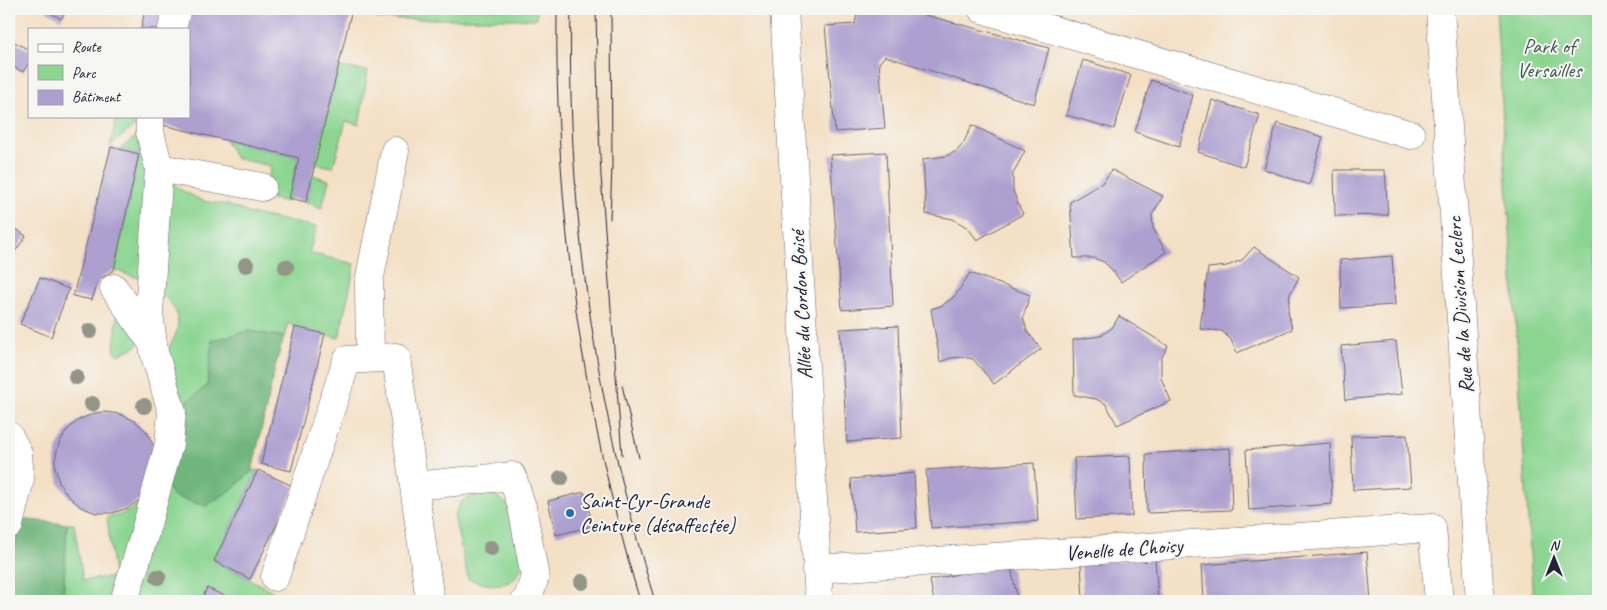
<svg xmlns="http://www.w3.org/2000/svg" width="1607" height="610" font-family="Caveat,sans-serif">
<rect width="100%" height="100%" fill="#f6f6f2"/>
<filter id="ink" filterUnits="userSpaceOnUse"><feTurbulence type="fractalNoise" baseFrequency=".02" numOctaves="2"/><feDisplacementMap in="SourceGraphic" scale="10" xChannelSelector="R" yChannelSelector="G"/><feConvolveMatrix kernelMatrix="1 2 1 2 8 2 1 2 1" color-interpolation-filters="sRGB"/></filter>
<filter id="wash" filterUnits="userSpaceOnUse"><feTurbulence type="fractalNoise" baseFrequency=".0096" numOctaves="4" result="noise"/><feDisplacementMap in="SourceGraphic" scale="20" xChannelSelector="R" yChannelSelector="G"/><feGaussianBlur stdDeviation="1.12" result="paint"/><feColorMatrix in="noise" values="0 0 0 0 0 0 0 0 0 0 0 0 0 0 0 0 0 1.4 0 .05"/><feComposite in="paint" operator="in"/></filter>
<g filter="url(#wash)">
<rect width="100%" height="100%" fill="#f4e0c5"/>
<g fill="#8bd591" stroke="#567c66">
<polygon points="378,9 537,9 536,19 377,19"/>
<polygon points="1496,9 1598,9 1598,601 1533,601"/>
<polygon points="338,67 368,71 359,125 346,121 333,167 315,164"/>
<polygon points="117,116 143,116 142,120 110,146"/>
<polygon points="142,132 147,150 146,277 135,277 114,270 139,154 120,149"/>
<polygon points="225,140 299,158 287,202 264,197 271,166 235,158"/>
<polygon points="312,175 329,180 322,208 306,202"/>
<path d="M171 182 181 190 203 201 228 205 248 213 317 227 309 253 355 264 339 338 295 327 288 323 284 337 249 331 207 386 181 406 165 353C182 330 184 312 160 293Z"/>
<polygon points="118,308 138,340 137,346 118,355 114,350"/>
<polygon points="258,470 214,561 292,601 236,601 207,589 201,601 130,601 166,482 231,490 252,471"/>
<path d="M481 492 497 496 508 505 523 565C520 569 518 575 514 579 502 589 481 584 468 579L454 516 461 502Z"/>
<path d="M140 503 117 601H63L67 524H74L83 580 114 577 107 517C121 516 129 512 140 503Z"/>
</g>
<g fill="#70b67b" stroke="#496c5b">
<polygon points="249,331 284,337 276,363 252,471 231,490 206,506 172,496 166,482 181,406 207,386 212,340"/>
<polygon points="20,519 67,524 63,601 9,601 9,569"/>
</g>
<g id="blocks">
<g fill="#ada0d0">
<polygon points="44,9 67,9 61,19"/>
<polygon points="145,9 165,9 160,29 141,29"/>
<polygon points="187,9 352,9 306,202 289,198 299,158 159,124 161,116 189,116 189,29 182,29"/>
<polygon points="858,9 903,9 1049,48 1034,104 885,56 879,63 885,128 835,132 825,26 855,24"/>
<polygon points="9,39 29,50 29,62 23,72 9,65"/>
<polygon points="1083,60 1131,75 1114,129 1066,115"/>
<polygon points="1151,80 1193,95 1179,147 1135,132"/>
<polygon points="1212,100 1260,115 1244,167 1198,152"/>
<polygon points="1277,123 1323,137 1309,185 1264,169"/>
<polygon points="972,125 1025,151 1013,173 1013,190 1018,204 1023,214 977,240 968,228 953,219 926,214 923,159 946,156 957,151 964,142"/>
<polygon points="111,147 139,154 114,270 99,279 92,300 73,296"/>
<polygon points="886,152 893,306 842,310 830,155"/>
<polygon points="1112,170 1163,196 1152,215 1153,228 1166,252 1121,282 1114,272 1104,262 1093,258 1074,258 1070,202 1102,183"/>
<polygon points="1334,170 1385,170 1388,215 1335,216"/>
<polygon points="9,224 26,236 9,260"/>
<polygon points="1254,247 1299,277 1290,294 1288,311 1292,329 1237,353 1231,340 1222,331 1200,329 1208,268 1227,266 1242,260"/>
<polygon points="1392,256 1395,305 1341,308 1340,260"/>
<polygon points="970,273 1030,295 1023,317 1027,331 1041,349 994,384 973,359 963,357 951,358 940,362 931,309 943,305 955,296"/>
<polygon points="40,278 69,289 51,337 20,324"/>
<polygon points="1119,316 1168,346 1161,359 1161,378 1171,401 1117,425 1106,404 1096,399 1074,395 1073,340 1100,336 1112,328"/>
<polygon points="898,326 902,438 847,442 840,329"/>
<polygon points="295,327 325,334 291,471 261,464"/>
<polygon points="1396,341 1402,394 1345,400 1341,346"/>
<polygon points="104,412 120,414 135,421 147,432 154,447 141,499 128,508 112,513 96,513 81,507 68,496 59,483 55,467 55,459 59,443 68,429 80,419 96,413"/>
<polygon points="1407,435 1411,487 1353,490 1351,436"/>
<polygon points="1330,443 1332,504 1249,510 1246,450"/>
<polygon points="1230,448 1232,510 1147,513 1146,454"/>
<polygon points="1130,456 1132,516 1077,519 1074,458"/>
<polygon points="1034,463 1038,521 931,528 926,470"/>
<polygon points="258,470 295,487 250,579 214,561"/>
<polygon points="914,473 917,528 855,532 851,479"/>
<polygon points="584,492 593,526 556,535 548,501"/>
<polygon points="1367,552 1371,601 1204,601 1202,565"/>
<polygon points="1155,558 1158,601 1083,601 1081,563"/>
<polygon points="1010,563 1018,601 934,601 930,580"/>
<polygon points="207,588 236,601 201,601"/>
</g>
</g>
</g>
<g filter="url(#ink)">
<use href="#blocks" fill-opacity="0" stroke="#6c646b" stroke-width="1"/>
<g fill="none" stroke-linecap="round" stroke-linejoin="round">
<defs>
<g id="minor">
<polyline points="784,9 819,601"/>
<polyline points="982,9 1411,135"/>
<polyline points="1440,9 1480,601"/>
<polyline points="172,29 177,9"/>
<polyline points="159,168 262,187"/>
<polyline points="114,288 151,341"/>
<polyline points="370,358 369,282 395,151"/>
<polyline points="9,436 18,453 20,479 9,525"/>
<polyline points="415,486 512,476 522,507 535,577 527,601 525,601"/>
<polyline points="816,569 1432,528 1439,601"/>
<polyline points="275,577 347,360 396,357 430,601"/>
<polyline points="124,601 143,539 169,444 172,412 154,352 149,313 159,168 150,132 150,116"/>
</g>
</defs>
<use href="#minor" stroke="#6c646b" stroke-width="29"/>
<use href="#minor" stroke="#fff" stroke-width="28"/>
<g stroke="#22223b" stroke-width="1">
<path d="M557 9C554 209 582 409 640 601"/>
<path d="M571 9C566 209 596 410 655 601"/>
<polyline points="596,9 598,111 601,176 622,455"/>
<polyline points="610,219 612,167 611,9"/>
<polyline points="622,385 639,458"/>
</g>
</g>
<g fill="#929587">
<circle cx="246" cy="265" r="8"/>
<circle cx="286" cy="267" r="8"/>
<circle cx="90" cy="331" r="8"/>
<circle cx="76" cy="377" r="8"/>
<circle cx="92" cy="404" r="8"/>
<circle cx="144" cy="406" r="8"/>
<circle cx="561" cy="478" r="8"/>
<circle cx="491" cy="548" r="8"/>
<circle cx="158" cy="577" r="8"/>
<circle cx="582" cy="582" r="8"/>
</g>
</g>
<circle fill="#1f6fb2" stroke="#f6f6f2" stroke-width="2" cx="570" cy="513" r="5"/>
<g text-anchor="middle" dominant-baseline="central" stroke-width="4" stroke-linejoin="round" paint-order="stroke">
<g font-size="21" fill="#425855" stroke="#f6f6f2">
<text x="1549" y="46">Park of<tspan x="1549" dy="24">Versailles</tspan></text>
</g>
<g font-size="21" fill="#22223b" stroke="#f6f6f2">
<text transform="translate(801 305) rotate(-93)">Allée du Cordon Boisé</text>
<text transform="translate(1460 305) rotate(-94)">Rue de la Division Leclerc</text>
<text transform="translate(1124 549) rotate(-4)">Venelle de Choisy</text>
</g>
<g font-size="21" fill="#22223b" stroke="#f6f6f2" text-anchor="start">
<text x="580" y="501">Saint-Cyr-Grande<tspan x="580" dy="24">Ceinture (désaffectée)</tspan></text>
</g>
</g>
<rect width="1607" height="610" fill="none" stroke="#f6f6f2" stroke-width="30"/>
<rect x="28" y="28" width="162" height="90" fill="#f6f6f2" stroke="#a1a1a9"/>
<rect x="38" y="44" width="25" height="8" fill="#ffffff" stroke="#a1a1a9"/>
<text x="72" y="52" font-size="15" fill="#22223b">Route</text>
<rect x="38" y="65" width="25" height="15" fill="#8bd591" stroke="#a1a1a9"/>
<text x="72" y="78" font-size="15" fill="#22223b">Parc</text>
<rect x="38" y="90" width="25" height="15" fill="#ada0d0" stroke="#a1a1a9"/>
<text x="72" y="102" font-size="15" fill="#22223b">Bâtiment</text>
<g transform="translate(1554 558)" stroke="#f6f6f2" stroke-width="4" paint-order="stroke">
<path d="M0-4L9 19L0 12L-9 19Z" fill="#22223b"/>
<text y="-8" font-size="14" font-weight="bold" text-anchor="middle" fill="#22223b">N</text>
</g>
</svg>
